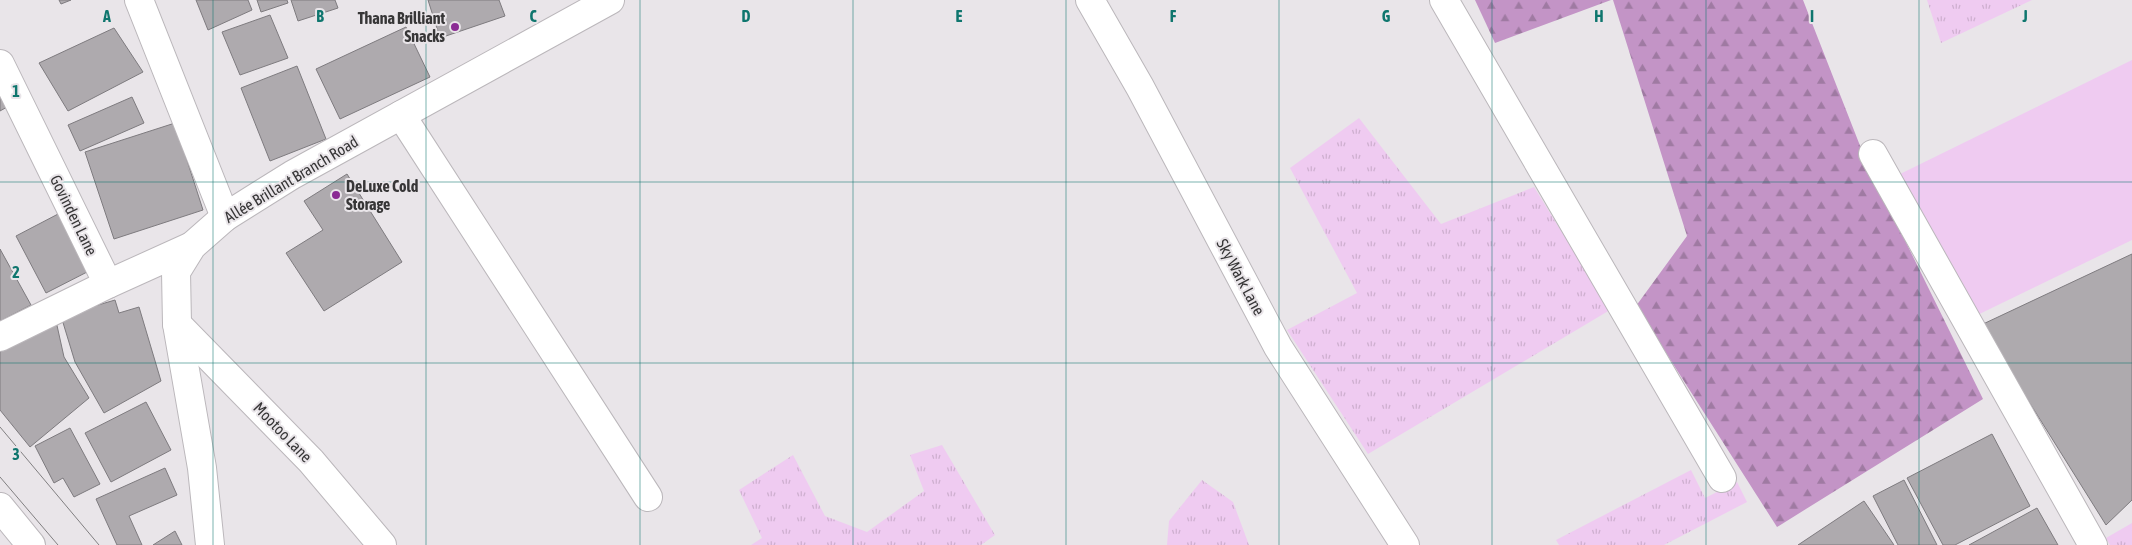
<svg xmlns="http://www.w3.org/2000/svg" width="2132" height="545" font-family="'Asap Condensed',sans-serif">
<defs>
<pattern id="grass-tufts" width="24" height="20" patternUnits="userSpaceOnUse" patternTransform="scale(1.25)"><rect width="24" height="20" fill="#efcbf1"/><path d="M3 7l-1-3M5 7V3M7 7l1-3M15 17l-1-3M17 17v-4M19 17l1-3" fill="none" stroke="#ceafcf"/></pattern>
<pattern id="forest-firs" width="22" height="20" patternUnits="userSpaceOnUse" patternTransform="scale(1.25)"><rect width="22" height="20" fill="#c394c6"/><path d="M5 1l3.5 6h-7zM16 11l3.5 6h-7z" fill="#9f7aa2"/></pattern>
</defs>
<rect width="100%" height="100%" fill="#e9e5e9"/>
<g fill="url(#grass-tufts)">
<polygon points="1927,0 2032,0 1941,43"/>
<polygon points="1359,118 1441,224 1534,187 1610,310 1368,454 1287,330 1357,293 1290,168"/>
<polygon points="942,445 995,535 981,545 751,545 762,538 739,490 793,455 825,516 867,532 924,491 910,455"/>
<polygon points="1691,470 1705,498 1737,482 1747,502 1664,545 1559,545 1556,540"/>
<polygon points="1202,480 1233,502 1249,545 1167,545 1169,521"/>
<polygon points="2132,523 2132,545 2110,545 2106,538"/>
</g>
<g fill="url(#forest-firs)">
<polygon points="1475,0 1611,0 1495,43"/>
<polygon points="1613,0 1803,0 1866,161 1983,399 1777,527 1636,306 1687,236"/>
</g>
<polygon fill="#efcbf1" points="2132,60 2132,240 1965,321 1894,177"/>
<g fill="#aeaaae" stroke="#7e7b7f">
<polygon points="59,0 71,0 61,4"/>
<polygon points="196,0 248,0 252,10 208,30"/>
<polygon points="257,0 287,0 288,3 261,12"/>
<polygon points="291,0 335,0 338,8 298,21"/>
<polygon points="428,0 499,0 505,16 440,38"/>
<polygon points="270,15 288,58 240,75 222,32"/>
<polygon points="406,27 430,77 340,119 316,69"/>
<polygon points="114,28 143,72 68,111 39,63"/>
<polygon points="297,66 326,139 270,161 241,88"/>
<polygon points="0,92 7,107 0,111"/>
<polygon points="132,97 144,123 80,151 68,125"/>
<polygon points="175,123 203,210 114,239 85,152"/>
<polygon points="347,174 402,262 324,311 286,253 323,230 304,201"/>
<polygon points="60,213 91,270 46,293 16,236"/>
<polygon points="0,249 31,305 0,321"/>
<polygon points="2132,254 2132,500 2106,525 1981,325"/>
<polygon points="115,300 119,313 139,307 161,381 104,413 75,362 61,316"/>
<polygon points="56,321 64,357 89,398 30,447 0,410 0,348"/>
<polygon points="146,402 171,450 111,482 85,433"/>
<polygon points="70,428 100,484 74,497 63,478 54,483 35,446"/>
<polygon points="1992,434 2030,506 1955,545 1943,545 1907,478"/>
<polygon points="165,468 177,495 129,516 142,545 117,545 96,499"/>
<polygon points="1904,480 1937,545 1898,545 1873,496"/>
<polygon points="1864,501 1894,545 1798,545"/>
<polygon points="2037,508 2058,545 1969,545"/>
<polygon points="175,531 182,545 153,545"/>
</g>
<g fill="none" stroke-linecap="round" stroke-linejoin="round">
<defs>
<g id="minor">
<polyline points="139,0 225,217"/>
<polyline points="1090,0 1140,87 1278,347 1405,545"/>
<polyline points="1444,0 1722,478"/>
<polyline points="0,64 108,284"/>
<polyline points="401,115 648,497"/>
<polyline points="1873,154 2093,545"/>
<polyline points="177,324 311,461 382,545"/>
<polyline points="0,337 108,284 192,246"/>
</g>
<g id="tertiary">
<polyline points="0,507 31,545"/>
<polyline points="210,545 202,468 177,324 176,272 192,246 225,217 292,175 610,0"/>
</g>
</defs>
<use href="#minor" stroke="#bbb7bb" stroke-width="30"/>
<use href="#tertiary" stroke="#bbb7bb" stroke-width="30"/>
<use href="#minor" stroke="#fff" stroke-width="28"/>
<use href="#tertiary" stroke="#fff" stroke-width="28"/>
<g stroke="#817f81" stroke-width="1">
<polyline points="0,427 99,545"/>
<polyline points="0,477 58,545"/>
</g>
</g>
<path fill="none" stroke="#0f766e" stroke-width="1" stroke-opacity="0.55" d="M213 0V545M426 0V545M640 0V545M853 0V545M1066 0V545M1279 0V545M1492 0V545M1706 0V545M1919 0V545M0 182H2132M0 363H2132"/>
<g fill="#8b2b94" stroke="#e9e5e9" stroke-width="2">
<circle cx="455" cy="27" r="5"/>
<circle cx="336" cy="195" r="5"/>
</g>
<g text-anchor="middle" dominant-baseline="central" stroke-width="4" stroke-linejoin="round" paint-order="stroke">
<g font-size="16" font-weight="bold" fill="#373637" stroke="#e9e5e9" text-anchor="end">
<text x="445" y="18">Thana Brilliant<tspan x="445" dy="18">Snacks</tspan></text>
<text x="346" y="186" text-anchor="start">DeLuxe Cold<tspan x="346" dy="18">Storage</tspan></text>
</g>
<g font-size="16" fill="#373637" stroke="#e9e5e9">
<text transform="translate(291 179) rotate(-31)">Allée Brillant Branch Road</text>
<text transform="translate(74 215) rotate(64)">Govinden Lane</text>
<text transform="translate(1241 277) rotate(62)">Sky Wark Lane</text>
<text transform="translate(283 432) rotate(46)">Mootoo Lane</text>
</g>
</g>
<g font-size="16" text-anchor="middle" font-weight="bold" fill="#0f766e" stroke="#e9e5e9" stroke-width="4" stroke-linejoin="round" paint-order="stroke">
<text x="107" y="22">A</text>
<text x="320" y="22">B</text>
<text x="533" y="22">C</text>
<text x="746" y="22">D</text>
<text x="959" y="22">E</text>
<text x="1173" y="22">F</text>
<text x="1386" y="22">G</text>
<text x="1599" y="22">H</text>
<text x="1812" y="22">I</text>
<text x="2025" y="22">J</text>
<text x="16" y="97">1</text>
<text x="16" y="278">2</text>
<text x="16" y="460">3</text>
</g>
</svg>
